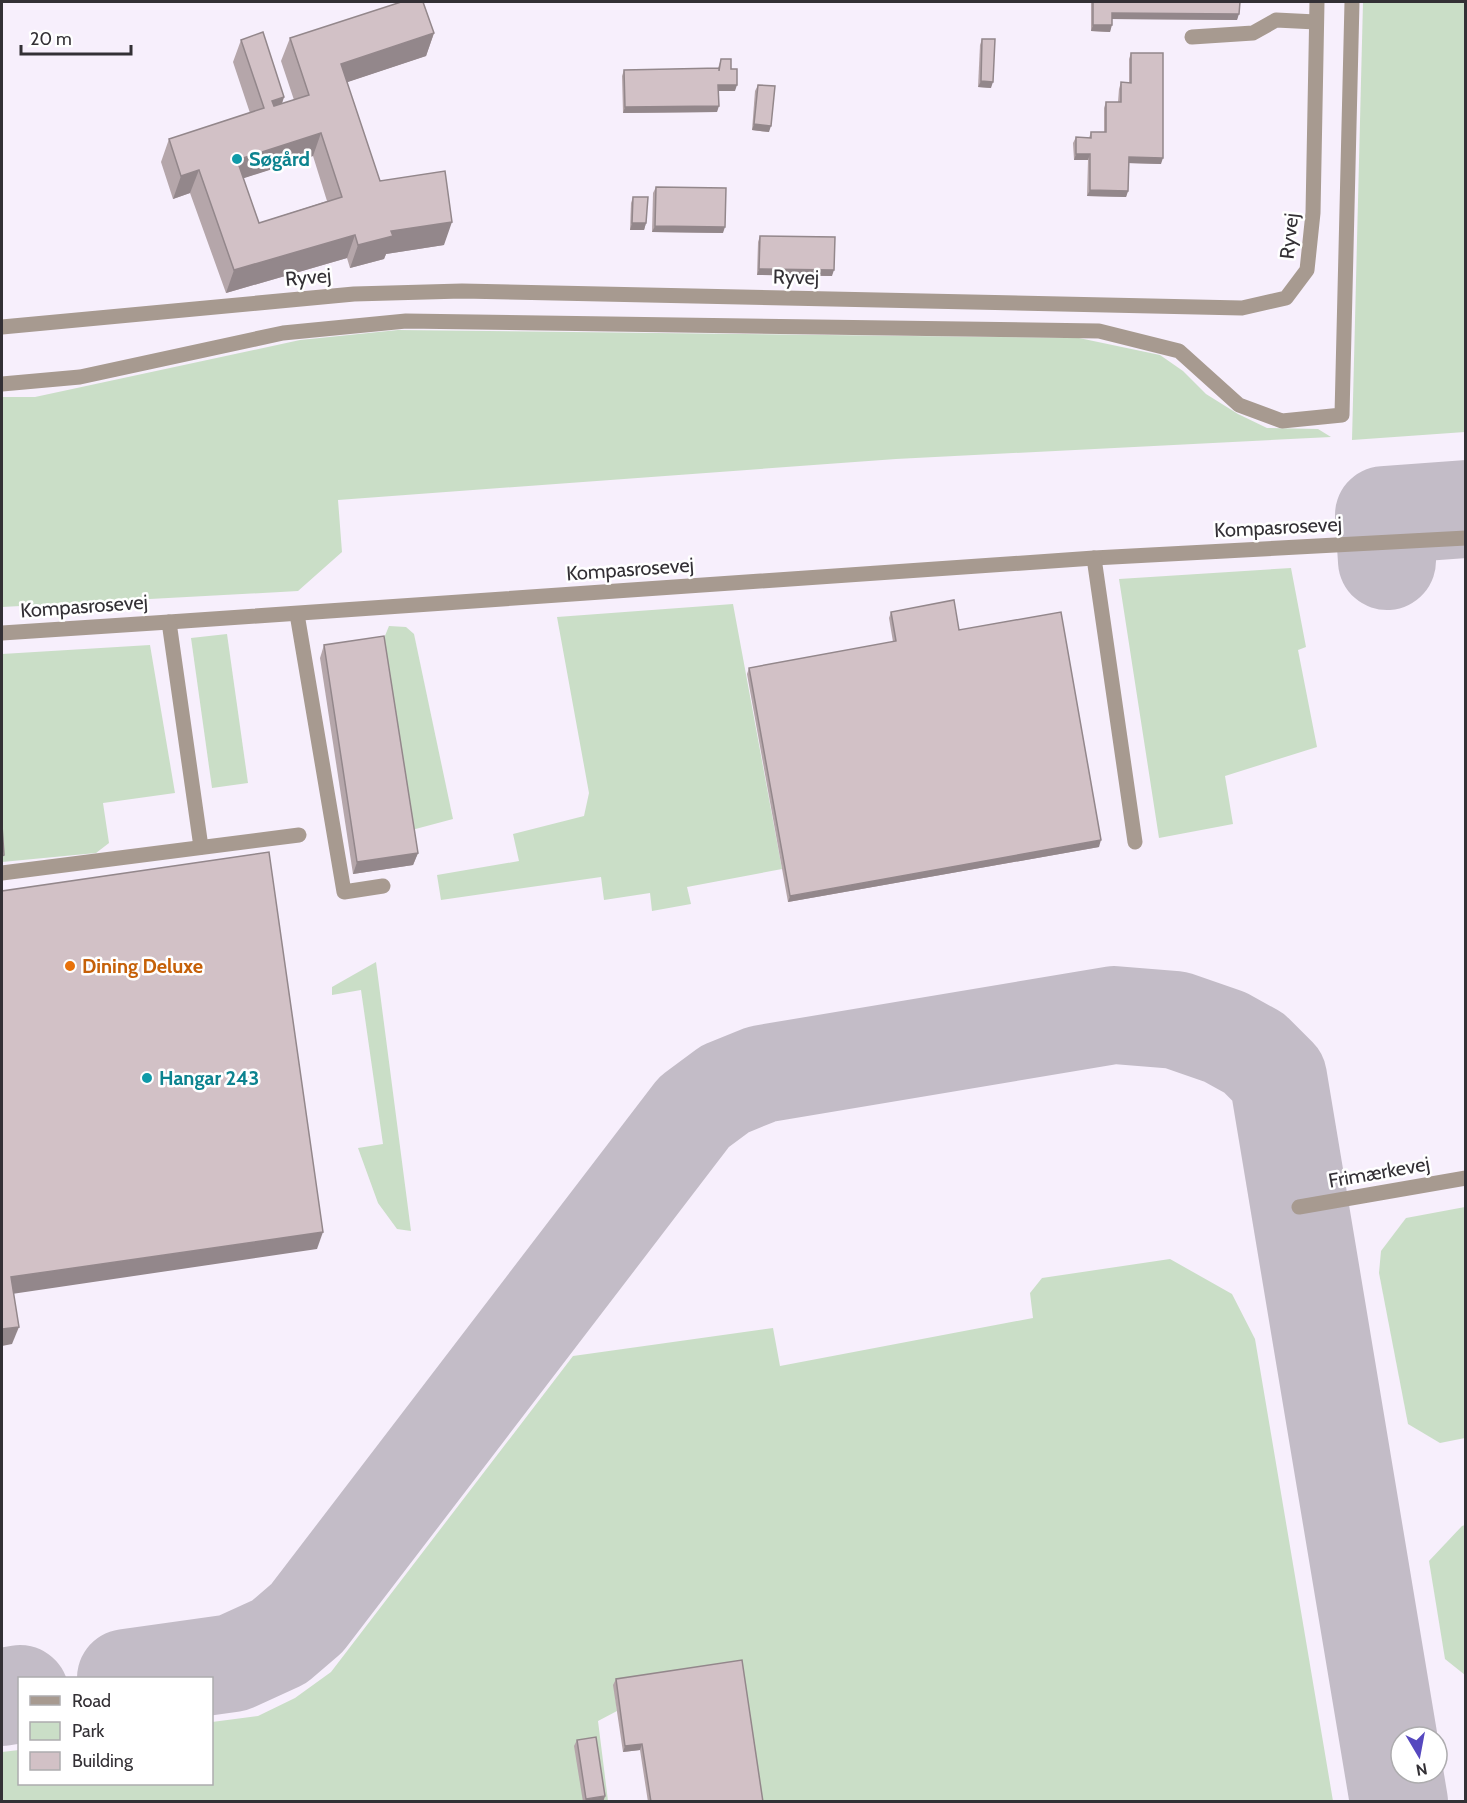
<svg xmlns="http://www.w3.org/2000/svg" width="1467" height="1803" font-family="Cabin,sans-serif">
<rect width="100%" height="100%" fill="#f7effc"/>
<g fill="#cadec7">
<polygon points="1363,2 1465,2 1465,432 1352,440"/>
<polygon points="398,330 1079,338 1160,355 1183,371 1206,394 1238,414 1267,428 1318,429 1331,437 896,459 338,500 342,552 298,591 2,607 2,397 35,397 300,340"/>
<polygon points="1291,568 1306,647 1298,650 1317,747 1225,776 1233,824 1159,838 1119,579"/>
<polygon points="733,604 782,869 687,887 691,904 652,911 650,893 604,900 601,877 441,900 437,875 519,861 513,834 584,816 589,793 557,617"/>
<polygon points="389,626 406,627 414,634 453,819 408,831 380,648"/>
<polygon points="227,634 248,783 212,788 191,638"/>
<polygon points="150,645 175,793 103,803 109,843 96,853 2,862 2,654"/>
<polygon points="376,962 411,1231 397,1229 378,1203 358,1148 383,1144 361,990 332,995 332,987"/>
<polygon points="1465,1207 1465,1438 1440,1443 1408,1424 1379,1273 1381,1251 1406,1218"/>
<polygon points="1170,1259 1232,1294 1255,1339 1333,1801 760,1801 614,1685 617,1711 598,1721 608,1801 2,1801 2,1752 19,1750 20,1784 212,1784 212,1722 258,1716 295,1698 331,1672 573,1356 773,1328 780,1366 1033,1318 1030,1293 1042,1278"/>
<polygon points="1465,1525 1466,1525 1465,1675 1445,1659 1429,1561 1462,1526"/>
</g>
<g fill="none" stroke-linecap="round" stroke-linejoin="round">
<g stroke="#c3bcc7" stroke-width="98">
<polyline points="1387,561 1384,515 1466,509"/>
<polyline points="126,1678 233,1663 279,1642 307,1618 694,1112 725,1089 762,1074 1114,1015 1176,1020 1225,1037 1254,1053 1278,1077 1399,1802"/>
<polyline points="2,1697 20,1694"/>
</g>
<g stroke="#a79a90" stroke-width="15">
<polyline points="1192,37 1253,33 1276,20 1316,22"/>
<polyline points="2,384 80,377 283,333 406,321 1099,331 1179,351 1239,405 1282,421 1342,415 1352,2"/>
<polyline points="1094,558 1466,538"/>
<polyline points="297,614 344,892 383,886"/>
<polyline points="169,622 1094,558 1135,842"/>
<polyline points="2,633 169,622 201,847"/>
<polyline points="2,873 299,835"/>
<polyline points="1299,1207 1466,1178"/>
</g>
<polyline stroke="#a79a90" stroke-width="15" points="2,327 354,294 462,291 1242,308 1286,298 1307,270 1313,213 1317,2"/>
</g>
<g fill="#b5a6aa" fill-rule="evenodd">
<polygon points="1091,2 1240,2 1237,20 1112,19 1110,32 1091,31"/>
<path d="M434 33 426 56 347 82 380 181 444 245 386 254 384 259 350 268 347 258 226 293 190 193 173 199 161 162 169 139 250 113 233 62 241 40 284 97 282 104 294 100 281 61 290 38ZM313 156 327 201 259 223 243 178Z"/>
<polygon points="982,39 991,88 978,87 980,45"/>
<polygon points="1131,53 1161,164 1129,163 1128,191 1126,197 1087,196 1088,160 1074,160 1073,143 1076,137 1089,138 1091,132 1104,132 1104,108 1106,102 1118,102 1119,89 1121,82 1129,82 1129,59"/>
<polygon points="721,59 731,69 735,91 719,91 717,112 623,113 622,76 624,70 718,68"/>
<polygon points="758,85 769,132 752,130 755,91"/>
<polygon points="656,187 723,233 652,232 653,193"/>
<polygon points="633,197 646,223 644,230 630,230 631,203"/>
<polygon points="760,236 832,276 757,275 758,242"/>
<polygon points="891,612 959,630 1099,847 788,902 747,674 749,668 893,642 889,618"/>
<polygon points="324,645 418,853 413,865 353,874 320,658"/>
<polygon points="616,1679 763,1802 648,1802 640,1750 623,1752 613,1685"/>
<polygon points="577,1740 605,1796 603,1802 583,1802 574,1746"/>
</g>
<g fill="#93878b">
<polygon points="1112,13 1239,14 1237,20 1110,19"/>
<polygon points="1093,25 1112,25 1110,32 1091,31"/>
<polygon points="434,33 426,56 333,87 341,64"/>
<polygon points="981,81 993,82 991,88 978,87"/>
<polygon points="718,85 737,85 735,91 716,91"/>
<polygon points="284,97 276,119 272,101"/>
<polygon points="719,106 717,112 623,113 625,107"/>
<polygon points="754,124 771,126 769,132 752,130"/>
<polygon points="321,133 313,156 229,183 237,160"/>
<polygon points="1076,154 1090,154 1088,160 1074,160"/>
<polygon points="1129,157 1163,158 1161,164 1126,163"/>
<polygon points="199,170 190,193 173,199 181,176"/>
<polygon points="1090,190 1128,191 1126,197 1087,196"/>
<polygon points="452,222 444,245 386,254 384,259 350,268 358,245 391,231"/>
<polygon points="632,223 646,223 644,230 630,230"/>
<polygon points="655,226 725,227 723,233 652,232"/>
<polygon points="355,235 347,258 226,293 234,270"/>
<polygon points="759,269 834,270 832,276 757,275"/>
<polygon points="1101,840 1099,847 788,902 790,896"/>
<polygon points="418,853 413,865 353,874 357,862"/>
<polygon points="323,1232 317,1249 5,1295 11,1277"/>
<polygon points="19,1327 12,1344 2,1346 2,1329"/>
<polygon points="642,1744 640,1750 623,1752 625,1746"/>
<polygon points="605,1796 603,1802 585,1802 586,1799"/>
</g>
<g fill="#d2c1c6" stroke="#93878b" stroke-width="1.5" fill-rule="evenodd">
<path d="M401 2H423L434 33 341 64 380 181 445 171 452 222 391 231 393 236 358 245 355 235 234 270 199 170 181 176 169 139 264 108 241 40 263 32 284 97 272 101 274 106 309 95 290 38ZM321 133 342 197 259 223 237 160Z"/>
<polygon points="1093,2 1240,2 1239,14 1112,13 1112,25 1093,25"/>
<polygon points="982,39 995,39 993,82 981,81"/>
<polygon points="1131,53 1163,53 1163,158 1129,157 1128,191 1090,190 1090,154 1076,154 1076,137 1091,138 1091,132 1106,132 1106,102 1121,102 1121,82 1131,83"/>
<polygon points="721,59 731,59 731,69 737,69 737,85 718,85 719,106 625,107 624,70 719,68 719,71"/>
<polygon points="758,85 775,86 771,126 754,124"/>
<polygon points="656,187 726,188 725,227 655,226"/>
<polygon points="633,197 648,197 646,223 632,223"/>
<polygon points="760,236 835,237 834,270 759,269"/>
<polygon points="954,600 959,630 1061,612 1101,840 790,896 749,668 896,641 891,612"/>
<polygon points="384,636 418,853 357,862 324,645"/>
<polygon points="2,825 4,855 2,856"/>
<polygon points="269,852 323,1232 11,1277 19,1327 2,1329 2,891"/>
<polygon points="742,1660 763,1802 651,1802 642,1744 625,1746 616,1679"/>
<polygon points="596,1737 605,1796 586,1799 577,1740"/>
</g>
<g fill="#0f9aa8" stroke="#fff" stroke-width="2">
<circle cx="237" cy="159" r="6"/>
<circle cx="147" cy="1078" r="6"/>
</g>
<circle fill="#e8710a" stroke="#fff" stroke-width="2" cx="70" cy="966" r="6"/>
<g text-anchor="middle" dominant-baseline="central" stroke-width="5" stroke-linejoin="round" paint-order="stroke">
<g font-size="20" font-weight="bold" fill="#0d838f" stroke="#fff" text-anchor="start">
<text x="249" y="159">Søgård</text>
<text x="159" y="1078">Hangar 243</text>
</g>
<g font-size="20" fill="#333035" stroke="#fff">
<text transform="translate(1289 236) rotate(-84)">Ryvej</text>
<text transform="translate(308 277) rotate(-5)">Ryvej</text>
<text transform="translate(796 277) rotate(1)">Ryvej</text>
<text transform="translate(1278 527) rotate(-3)">Kompasrosevej</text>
<text transform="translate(630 569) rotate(-4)">Kompasrosevej</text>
<text transform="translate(84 606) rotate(-4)">Kompasrosevej</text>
<text transform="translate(1379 1172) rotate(-10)">Frimærkevej</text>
</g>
<g font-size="20" font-weight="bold" fill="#c56008" stroke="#fff" text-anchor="start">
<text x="82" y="966">Dining Deluxe</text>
</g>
</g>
<rect width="1467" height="1803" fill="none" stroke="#333035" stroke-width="6"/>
<rect x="18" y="1677" width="195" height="108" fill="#ffffff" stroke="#adacae" stroke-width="1.5"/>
<rect x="30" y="1696" width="30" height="9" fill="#a79a90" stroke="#adacae" stroke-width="1.5"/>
<text x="72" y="1707" font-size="18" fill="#333035">Road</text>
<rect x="30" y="1722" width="30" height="18" fill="#cadec7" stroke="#adacae" stroke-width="1.5"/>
<text x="72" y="1737" font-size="18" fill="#333035">Park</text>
<rect x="30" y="1752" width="30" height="18" fill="#d2c1c6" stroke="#adacae" stroke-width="1.5"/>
<text x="72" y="1767" font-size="18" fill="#333035">Building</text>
<g transform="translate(1419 1755) rotate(170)"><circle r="28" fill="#ffffff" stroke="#adacae" stroke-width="1.5"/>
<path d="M0-4.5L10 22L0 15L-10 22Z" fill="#5648bf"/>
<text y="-9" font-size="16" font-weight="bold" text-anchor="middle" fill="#333035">N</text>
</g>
<path d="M21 45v9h110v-9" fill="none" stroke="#333035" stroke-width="3"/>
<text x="30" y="45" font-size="18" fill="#333035" stroke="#ffffff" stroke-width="4.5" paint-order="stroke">20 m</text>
</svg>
